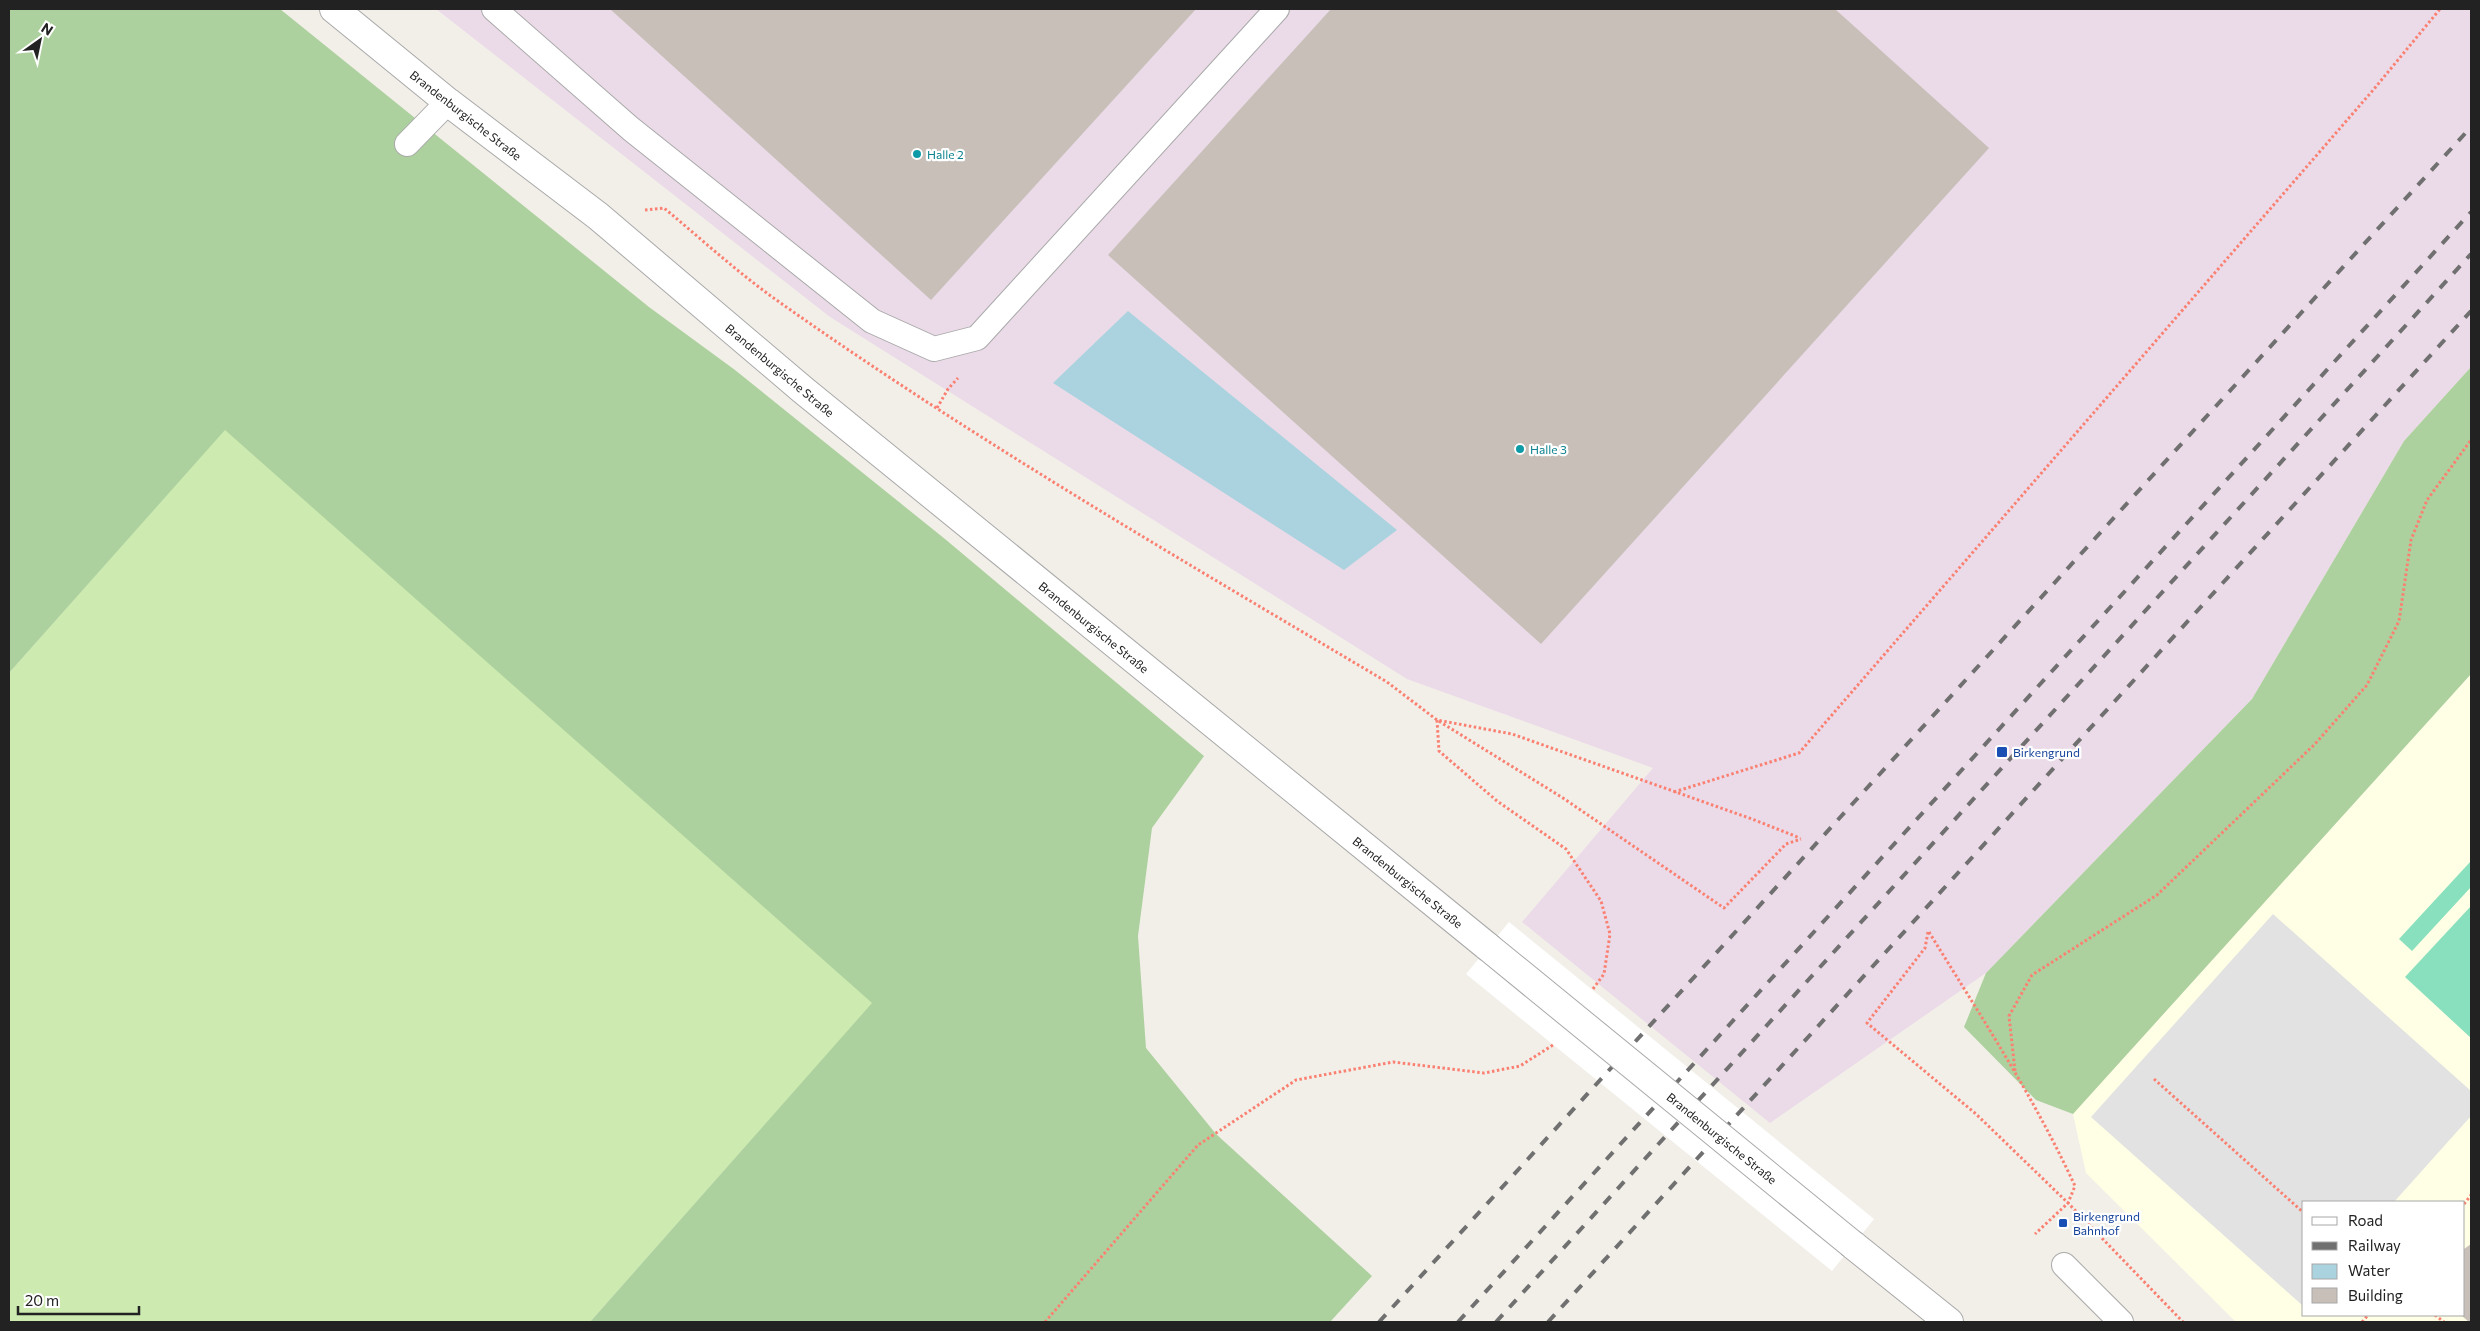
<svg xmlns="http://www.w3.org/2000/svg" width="2480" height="1331" font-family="Commissioner,sans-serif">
<rect width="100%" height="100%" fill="#f2efe9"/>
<polygon fill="#ebdbe8" points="436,9 2471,9 2471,367 2404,441 2252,699 1986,973 1770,1123 1522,922 1653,768 1407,679 830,317"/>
<path fill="#ffffe5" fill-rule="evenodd" d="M2471 674V1322H2236L2086 1173 2073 1114ZM2304 1202H2464V1315H2304Z"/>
<polygon fill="#cdebb0" points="225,429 873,1003 590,1322 9,1322 9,673"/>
<g fill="#add19e">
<polygon points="9,9 280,9 649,307 735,370 945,539 1204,756 1152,828 1138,936 1146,1048 1216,1134 1372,1276 1330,1322 590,1322 872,1003 225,430 9,673"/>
<polygon points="2471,367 2471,674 2073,1114 2036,1100 1964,1027 1986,973 2252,699 2404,441"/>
</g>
<g fill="#88e0be">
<polygon points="2471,861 2471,887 2412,951 2399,939"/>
<polygon points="2471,906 2471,1038 2405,977"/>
</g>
<polygon fill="#e2e2e2" points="2273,914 2471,1091 2471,1116 2394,1202 2304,1202 2304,1303 2302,1305 2091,1117"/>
<polygon fill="#aad3df" points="1128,311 1397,530 1344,570 1053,383"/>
<polygon fill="#fff" points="1509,922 1874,1219 1832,1271 1466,974"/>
<g fill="#c7bfb8">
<polygon points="610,9 1196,9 931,300"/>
<polygon points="1331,9 1835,9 1989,148 1541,644 1108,255"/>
<polygon points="2471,1244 2471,1322 2469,1322 2461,1315 2464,1315 2464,1249"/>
</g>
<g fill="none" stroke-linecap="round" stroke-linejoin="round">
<defs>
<g id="service">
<polyline points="494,9 631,129 872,321 934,349 977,338 1277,9"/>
<polyline points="407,144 448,102"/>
<polyline points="2064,1265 2121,1322"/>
</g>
<g id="tertiary">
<polyline points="334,9 448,102 598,216 803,390 1488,947"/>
<polyline points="1853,1245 1949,1322"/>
</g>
</defs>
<use href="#service" stroke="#a9a9a9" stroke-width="26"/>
<use href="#tertiary" stroke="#a9a9a9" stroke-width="30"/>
<g stroke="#fa8072" stroke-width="3" stroke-dasharray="2.5 2.5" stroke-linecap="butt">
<path d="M645 210 664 208C700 238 736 271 775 299 971 438 1180 559 1387 682L1437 720 1563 798 1724 908 1786 844 1801 839"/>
<polyline points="937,408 948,389 958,378"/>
<polyline points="1674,792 1799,753 2374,89 2440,9"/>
<polyline points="1928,932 1925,948 1867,1023 1976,1114 2068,1203 2183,1322"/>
<path d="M1929 932C1980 1015 2034 1097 2075 1186L2068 1203 2035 1234"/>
<polyline points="1593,989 1604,974 1610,934 1601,901 1566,849 1497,801 1439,751 1437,720 1512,734 1752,819 1800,838"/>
<polyline points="2015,1071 2009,1016 2032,975 2157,895 2315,744 2367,685 2399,621 2411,540 2427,500 2471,440"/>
<polyline points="2154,1079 2304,1213"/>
<polyline points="2464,1204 2471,1195"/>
<polyline points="2435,1315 2444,1322"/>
<polyline points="1045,1322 1198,1145 1296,1080 1393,1062 1484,1073 1520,1066 1553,1045"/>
<polyline points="2362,1322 2368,1315"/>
</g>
<use href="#service" stroke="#fff" stroke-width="24"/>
<use href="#tertiary" stroke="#fff" stroke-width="28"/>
<g stroke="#707070" stroke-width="4" stroke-dasharray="10 10" stroke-linecap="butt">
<polyline points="1379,1322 2471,127"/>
<polyline points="1458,1322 2471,212"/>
<polyline points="1496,1322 2471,254"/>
<polyline points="1548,1322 2471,311"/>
</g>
<defs>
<polyline id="tertiary-bridge" points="1488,947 1853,1245"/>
</defs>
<use href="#tertiary-bridge" stroke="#a9a9a9" stroke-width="30" stroke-linecap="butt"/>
<use href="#tertiary-bridge" stroke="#fff" stroke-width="28"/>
</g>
<g fill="#0f9aa8" stroke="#fff" stroke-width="2">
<circle cx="917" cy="154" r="5"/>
<circle cx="1520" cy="449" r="5"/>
</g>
<g fill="#1a4fb4" stroke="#fff" stroke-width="2">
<rect x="1996" y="746" width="12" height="12" rx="2.5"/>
<rect x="2058" y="1218" width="10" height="10" rx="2.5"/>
</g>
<g text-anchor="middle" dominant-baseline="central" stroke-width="4.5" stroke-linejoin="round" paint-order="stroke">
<g font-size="12" fill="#222" stroke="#fff">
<text transform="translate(466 115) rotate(38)">Brandenburgische Straße</text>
<text transform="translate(780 370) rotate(40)">Brandenburgische Straße</text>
<text transform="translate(1094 627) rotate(39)">Brandenburgische Straße</text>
<text transform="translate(1408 882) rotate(39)">Brandenburgische Straße</text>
<text transform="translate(1722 1138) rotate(39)">Brandenburgische Straße</text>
</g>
<g font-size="12" fill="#0d838f" stroke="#fff" text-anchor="start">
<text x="927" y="154">Halle 2</text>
<text x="1530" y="449">Halle 3</text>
</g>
<g font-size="12" fill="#164399" stroke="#fff" text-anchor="start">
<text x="2013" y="752">Birkengrund</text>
<text x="2073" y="1216">Birkengrund<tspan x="2073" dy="14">Bahnhof</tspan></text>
</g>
</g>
<rect width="2480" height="1331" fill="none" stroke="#222222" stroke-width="20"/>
<rect x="2302" y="1201" width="162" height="115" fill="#ffffff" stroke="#a7a7a7"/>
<rect x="2312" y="1217" width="25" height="8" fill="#ffffff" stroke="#a7a7a7"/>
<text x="2348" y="1226" font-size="15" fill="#222222">Road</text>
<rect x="2312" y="1242" width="25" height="8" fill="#707070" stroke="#a7a7a7"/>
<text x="2348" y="1251" font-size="15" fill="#222222">Railway</text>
<rect x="2312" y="1264" width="25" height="15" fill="#aad3df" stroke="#a7a7a7"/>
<text x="2348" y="1276" font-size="15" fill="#222222">Water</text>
<rect x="2312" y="1288" width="25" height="15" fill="#c7bfb8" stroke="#a7a7a7"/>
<text x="2348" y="1301" font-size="15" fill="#222222">Building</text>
<g transform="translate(40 40) rotate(33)" stroke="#ffffff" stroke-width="4" paint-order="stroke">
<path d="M0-4L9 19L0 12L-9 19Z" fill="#222222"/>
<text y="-8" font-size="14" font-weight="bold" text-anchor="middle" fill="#222222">N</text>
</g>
<path d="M18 1306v8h121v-8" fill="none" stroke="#222222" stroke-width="2.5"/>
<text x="25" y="1306" font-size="15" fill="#222222" stroke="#ffffff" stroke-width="4" paint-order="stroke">20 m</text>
</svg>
